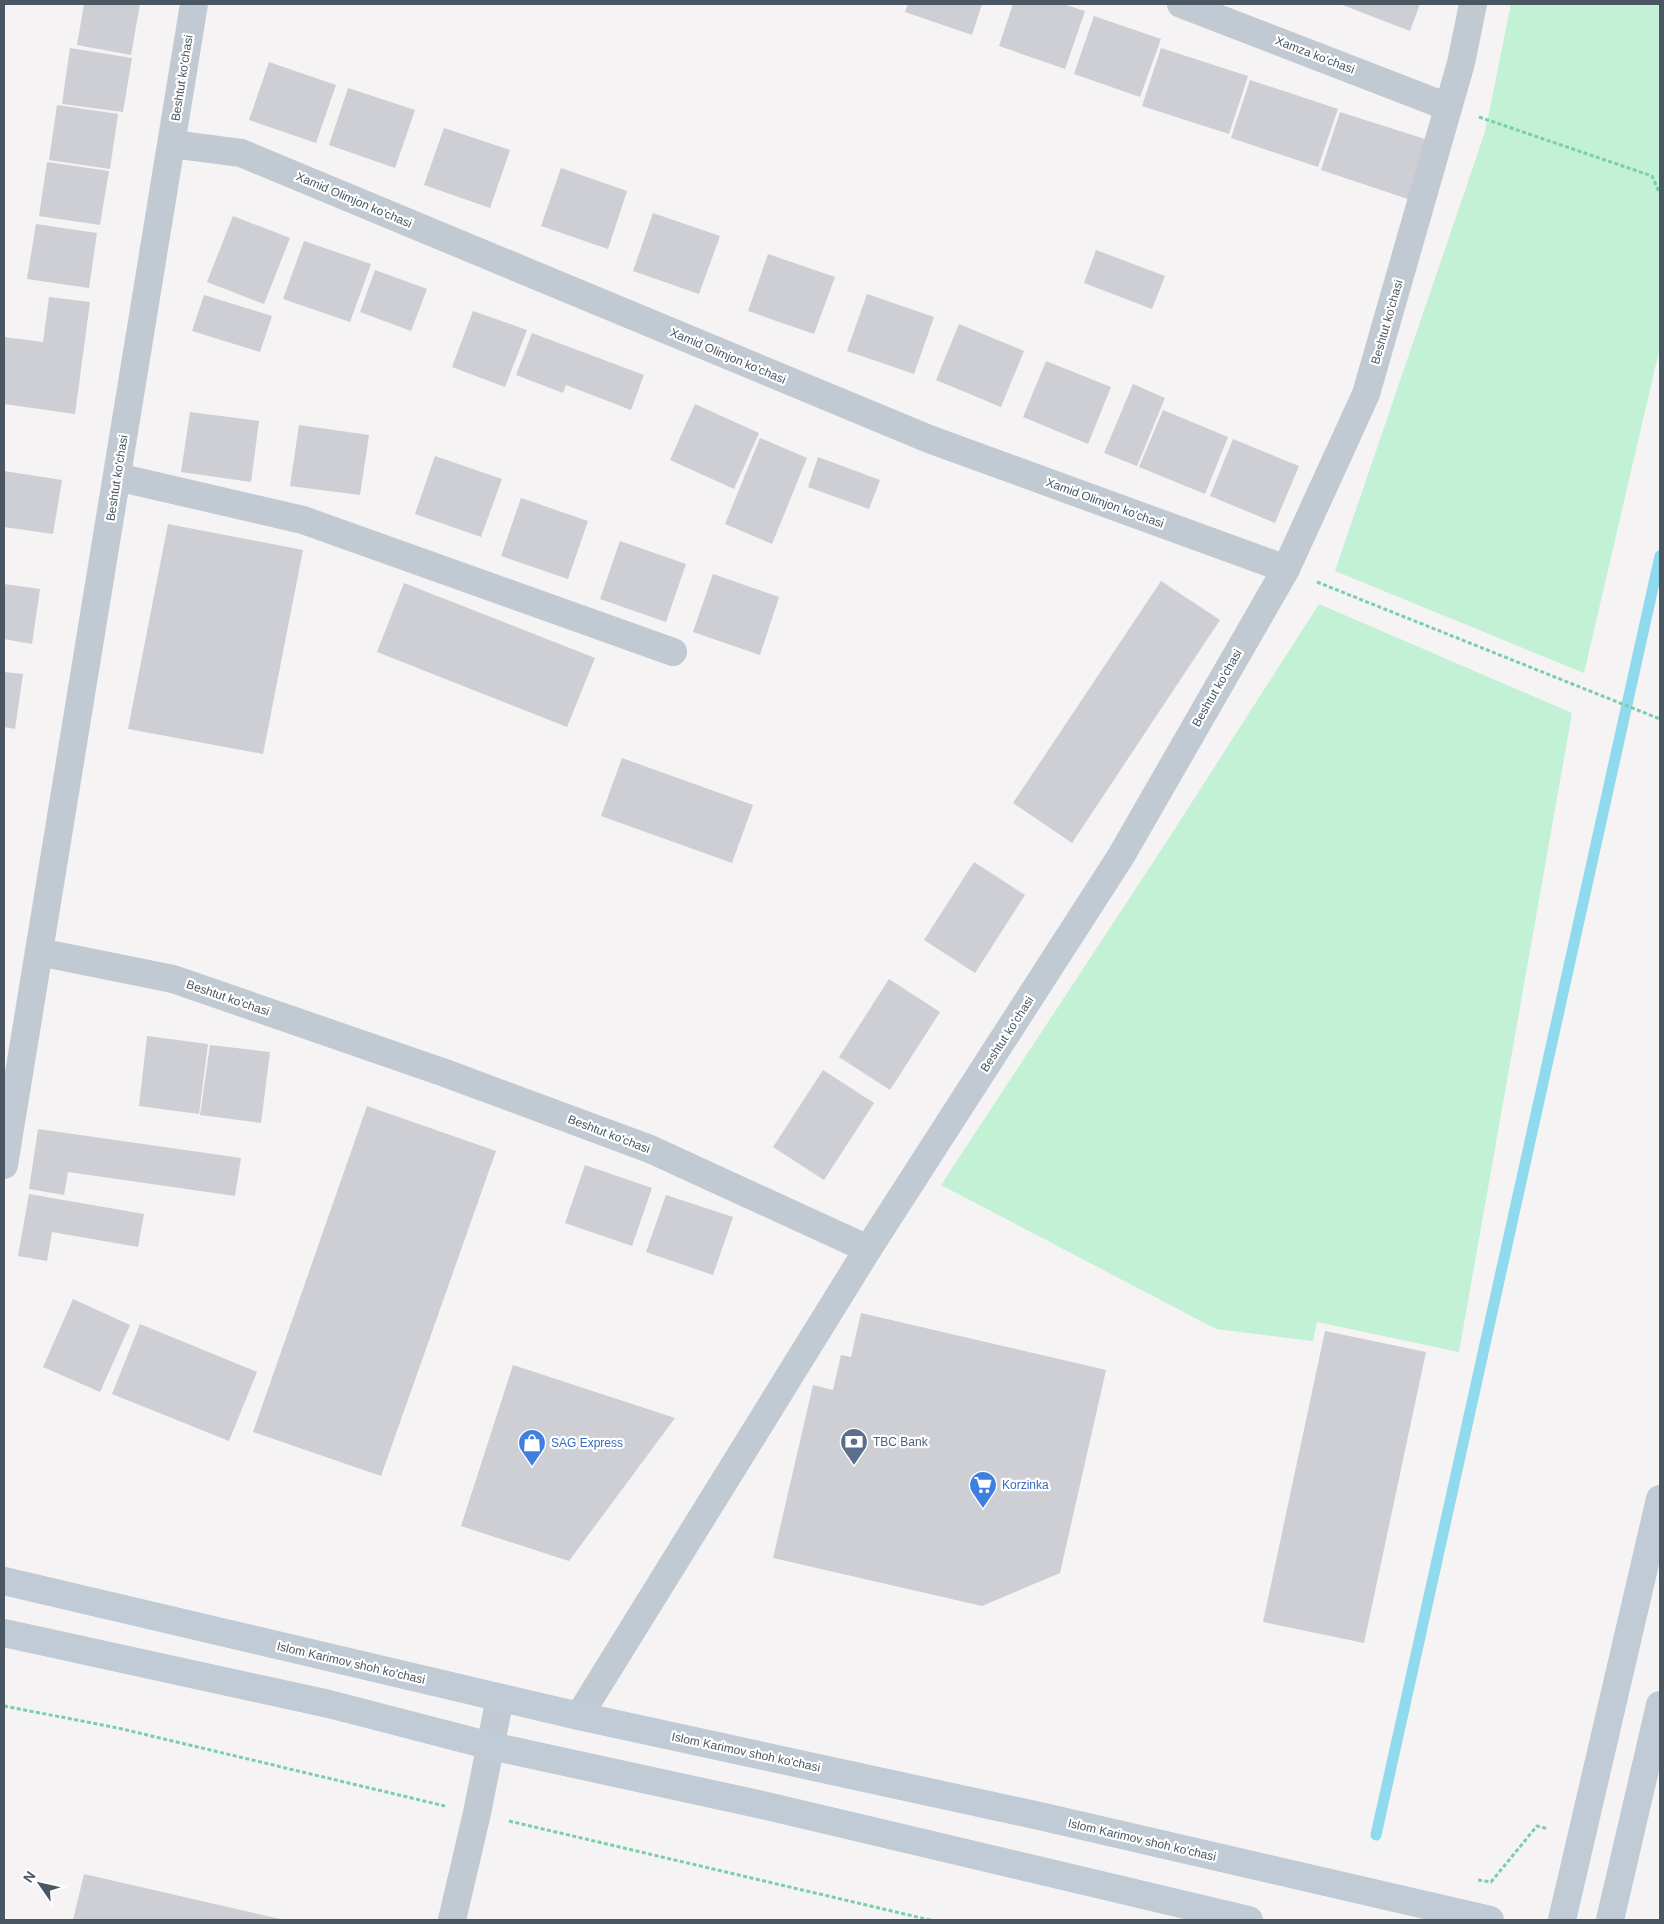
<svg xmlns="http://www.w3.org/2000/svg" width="1664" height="1924" font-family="Arial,sans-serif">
<rect width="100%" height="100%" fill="#f5f3f3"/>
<g fill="#c3f1d5">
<polygon points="1511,4 1660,4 1660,347 1584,673 1335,571 1485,132"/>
<polygon points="1319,604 1572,713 1459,1352 1317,1322 1313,1341 1216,1329 941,1185 1169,838"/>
</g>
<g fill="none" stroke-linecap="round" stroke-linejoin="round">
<polyline stroke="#90daee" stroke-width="11" points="1376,1835 1660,556"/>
</g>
<g fill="#cdcfd5">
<polygon points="84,4 140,4 131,55 77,45"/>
<polygon points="908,4 982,4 972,35 905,12"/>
<polygon points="1013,4 1063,4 1085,11 1065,69 999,46"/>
<polygon points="1340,4 1420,4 1410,31"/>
<polygon points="1094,16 1161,39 1140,97 1074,74"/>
<polygon points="70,48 132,58 123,112 62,104"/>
<polygon points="1161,48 1248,76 1229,134 1142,106"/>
<polygon points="269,62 336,85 316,143 249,120"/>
<polygon points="1250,80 1338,109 1318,167 1231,138"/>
<polygon points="348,88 415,110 395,168 329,145"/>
<polygon points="57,105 118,114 110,169 49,160"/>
<polygon points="1340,112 1428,140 1408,199 1321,170"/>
<polygon points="444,128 510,150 490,208 424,185"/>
<polygon points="47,162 109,171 100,225 39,216"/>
<polygon points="561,168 627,191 608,249 541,226"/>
<polygon points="653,213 720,236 699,294 633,271"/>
<polygon points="233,216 290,238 264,304 207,282"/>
<polygon points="36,224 97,233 89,288 27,279"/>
<polygon points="304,241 371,264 350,322 283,299"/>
<polygon points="1096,250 1165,276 1152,309 1084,283"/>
<polygon points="768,254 835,277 814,334 748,311"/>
<polygon points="375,270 427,289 411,331 360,312"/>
<polygon points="867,294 934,317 914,374 847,351"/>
<polygon points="204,295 272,316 260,352 192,331"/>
<polygon points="49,297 90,302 75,414 4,404 4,337 43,342"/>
<polygon points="473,311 527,330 505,387 452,367"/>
<polygon points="959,324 1024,351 1001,407 936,380"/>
<polygon points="532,333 644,375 631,410 566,385 563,393 516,375"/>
<polygon points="1046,361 1111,387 1088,444 1023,417"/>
<polygon points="1133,384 1165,398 1137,466 1104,453"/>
<polygon points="695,404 759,433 734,489 670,460"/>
<polygon points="1163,410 1228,437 1205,494 1139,467"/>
<polygon points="190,412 259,421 251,482 181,472"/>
<polygon points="299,425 369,435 360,495 290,486"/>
<polygon points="760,438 807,458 772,544 725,524"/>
<polygon points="1233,439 1299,466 1275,523 1210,496"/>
<polygon points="435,456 502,479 481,537 415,514"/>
<polygon points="818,457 880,480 869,509 808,487"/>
<polygon points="4,471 62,480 53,534 4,527"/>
<polygon points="521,498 588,521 568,579 501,556"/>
<polygon points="168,524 303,550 263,754 128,729"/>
<polygon points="620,541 686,564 666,622 600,599"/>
<polygon points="713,574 779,597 760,655 693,632"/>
<polygon points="1161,581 1220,620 1072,843 1013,803"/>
<polygon points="404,583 595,658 567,727 377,652"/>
<polygon points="4,584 40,589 32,644 4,639"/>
<polygon points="4,672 23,674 15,729 4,727"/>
<polygon points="622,758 753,805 732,863 601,816"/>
<polygon points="974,862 1025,895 975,973 924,940"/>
<polygon points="889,979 940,1012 890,1090 839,1057"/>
<polygon points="147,1036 208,1044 199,1114 139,1106"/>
<polygon points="210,1045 270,1052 261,1123 200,1115"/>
<polygon points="823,1070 874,1103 824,1180 773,1147"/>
<polygon points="367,1106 496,1151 381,1476 253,1432"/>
<polygon points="38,1129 241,1158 235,1196 68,1172 64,1195 29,1189"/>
<polygon points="585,1165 652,1188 632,1246 565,1223"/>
<polygon points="29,1194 144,1214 138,1247 52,1232 47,1261 18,1256"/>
<polygon points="666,1195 733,1217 713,1275 646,1252"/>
<polygon points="73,1299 130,1325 100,1392 43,1367"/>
<polygon points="861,1313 1106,1370 1060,1573 982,1606 773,1558 813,1385 833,1390 841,1355 851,1357"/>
<polygon points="140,1324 257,1372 229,1441 112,1394"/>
<polygon points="1325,1331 1426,1352 1364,1643 1263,1622"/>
<polygon points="513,1365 675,1418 569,1561 461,1526"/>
<polygon points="84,1874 280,1919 280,1920 73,1920"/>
</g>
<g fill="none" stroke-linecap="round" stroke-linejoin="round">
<g stroke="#7ad0a6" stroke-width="3" stroke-dasharray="4 2.5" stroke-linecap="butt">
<polyline points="1479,117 1652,176 1660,194"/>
<polyline points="1317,582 1660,719"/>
<polyline points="4,1706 118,1728 445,1806"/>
<polyline points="509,1821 930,1920"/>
<polyline points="1478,1880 1491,1882 1537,1826 1548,1829"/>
</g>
<g stroke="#c1cad2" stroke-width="28">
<polyline points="1181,4 1448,107"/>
<polyline points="172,144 241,153 929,439 1286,569"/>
<polyline points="117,477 303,520 673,652"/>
<polyline points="39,952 173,979 445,1073 650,1149 868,1249"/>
<polyline points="4,1165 194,4"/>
<polyline points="579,1716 868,1249 1121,856 1286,569 1366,394 1461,63 1473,4"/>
<polyline points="452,1920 477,1813 500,1698"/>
</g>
<g stroke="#c1cbd6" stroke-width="28">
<polyline points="4,1581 579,1716 1044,1817 1490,1920"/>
<polyline points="4,1633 329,1704 491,1746 758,1804 1249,1920"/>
<polyline points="1562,1920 1660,1499"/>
<polyline points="1610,1920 1660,1705"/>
</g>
</g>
<defs>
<symbol id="bank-pin" viewBox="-11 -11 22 30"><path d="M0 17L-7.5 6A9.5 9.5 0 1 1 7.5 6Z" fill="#5c6f8a" stroke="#fff"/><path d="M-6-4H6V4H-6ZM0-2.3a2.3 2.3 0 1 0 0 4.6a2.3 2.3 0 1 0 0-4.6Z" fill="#fff"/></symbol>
<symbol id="shop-pin" viewBox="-11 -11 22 30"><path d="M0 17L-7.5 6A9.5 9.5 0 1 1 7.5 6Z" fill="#3f7fe0" stroke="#fff"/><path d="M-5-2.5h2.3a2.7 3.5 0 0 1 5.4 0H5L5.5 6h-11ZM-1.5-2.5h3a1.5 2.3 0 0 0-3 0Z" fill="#fff"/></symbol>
<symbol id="supermarket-pin" viewBox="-11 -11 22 30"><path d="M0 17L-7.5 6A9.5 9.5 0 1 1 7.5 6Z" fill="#3f7fe0" stroke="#fff"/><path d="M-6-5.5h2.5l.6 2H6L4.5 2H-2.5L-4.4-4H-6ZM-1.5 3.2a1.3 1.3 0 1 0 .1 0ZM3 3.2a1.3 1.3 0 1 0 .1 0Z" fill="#fff"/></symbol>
</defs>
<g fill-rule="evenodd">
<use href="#bank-pin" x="838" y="1426" width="32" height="43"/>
<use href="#shop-pin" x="516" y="1427" width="32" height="43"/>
<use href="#supermarket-pin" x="967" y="1469" width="32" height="43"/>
</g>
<g text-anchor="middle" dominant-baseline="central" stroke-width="4.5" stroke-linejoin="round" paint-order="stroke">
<g font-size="12" fill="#4a5661" stroke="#fff">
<text transform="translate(1315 55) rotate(21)">Xamza ko'chasi</text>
<text transform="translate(182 78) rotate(-81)">Beshtut ko'chasi</text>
<text transform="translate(354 200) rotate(23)">Xamid Olimjon ko'chasi</text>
<text transform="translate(1387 322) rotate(-74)">Beshtut ko'chasi</text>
<text transform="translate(728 356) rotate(23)">Xamid Olimjon ko'chasi</text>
<text transform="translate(117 478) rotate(-81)">Beshtut ko'chasi</text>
<text transform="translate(1105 503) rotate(20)">Xamid Olimjon ko'chasi</text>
<text transform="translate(1217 688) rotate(-60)">Beshtut ko'chasi</text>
<text transform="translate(228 998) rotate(19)">Beshtut ko'chasi</text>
<text transform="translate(1007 1034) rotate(-57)">Beshtut ko'chasi</text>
<text transform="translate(609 1134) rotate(21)">Beshtut ko'chasi</text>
<text transform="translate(351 1663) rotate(13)">Islom Karimov shoh ko'chasi</text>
<text transform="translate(746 1752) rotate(12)">Islom Karimov shoh ko'chasi</text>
<text transform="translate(1142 1840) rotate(13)">Islom Karimov shoh ko'chasi</text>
</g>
<g font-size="12" fill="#4e5e75" stroke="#fff" text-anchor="start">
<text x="873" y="1442">TBC Bank</text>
</g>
<g font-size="12" fill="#366cbe" stroke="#fff" text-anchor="start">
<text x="551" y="1443">SAG Express</text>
<text x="1002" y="1485">Korzinka</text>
</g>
</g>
<rect width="1664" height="1924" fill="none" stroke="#4a5661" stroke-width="10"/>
<g transform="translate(40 1884) rotate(304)" stroke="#ffffff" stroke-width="4" paint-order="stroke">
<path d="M0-4L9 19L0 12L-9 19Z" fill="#4a5661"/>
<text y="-8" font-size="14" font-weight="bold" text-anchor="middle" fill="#4a5661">N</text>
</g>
</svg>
